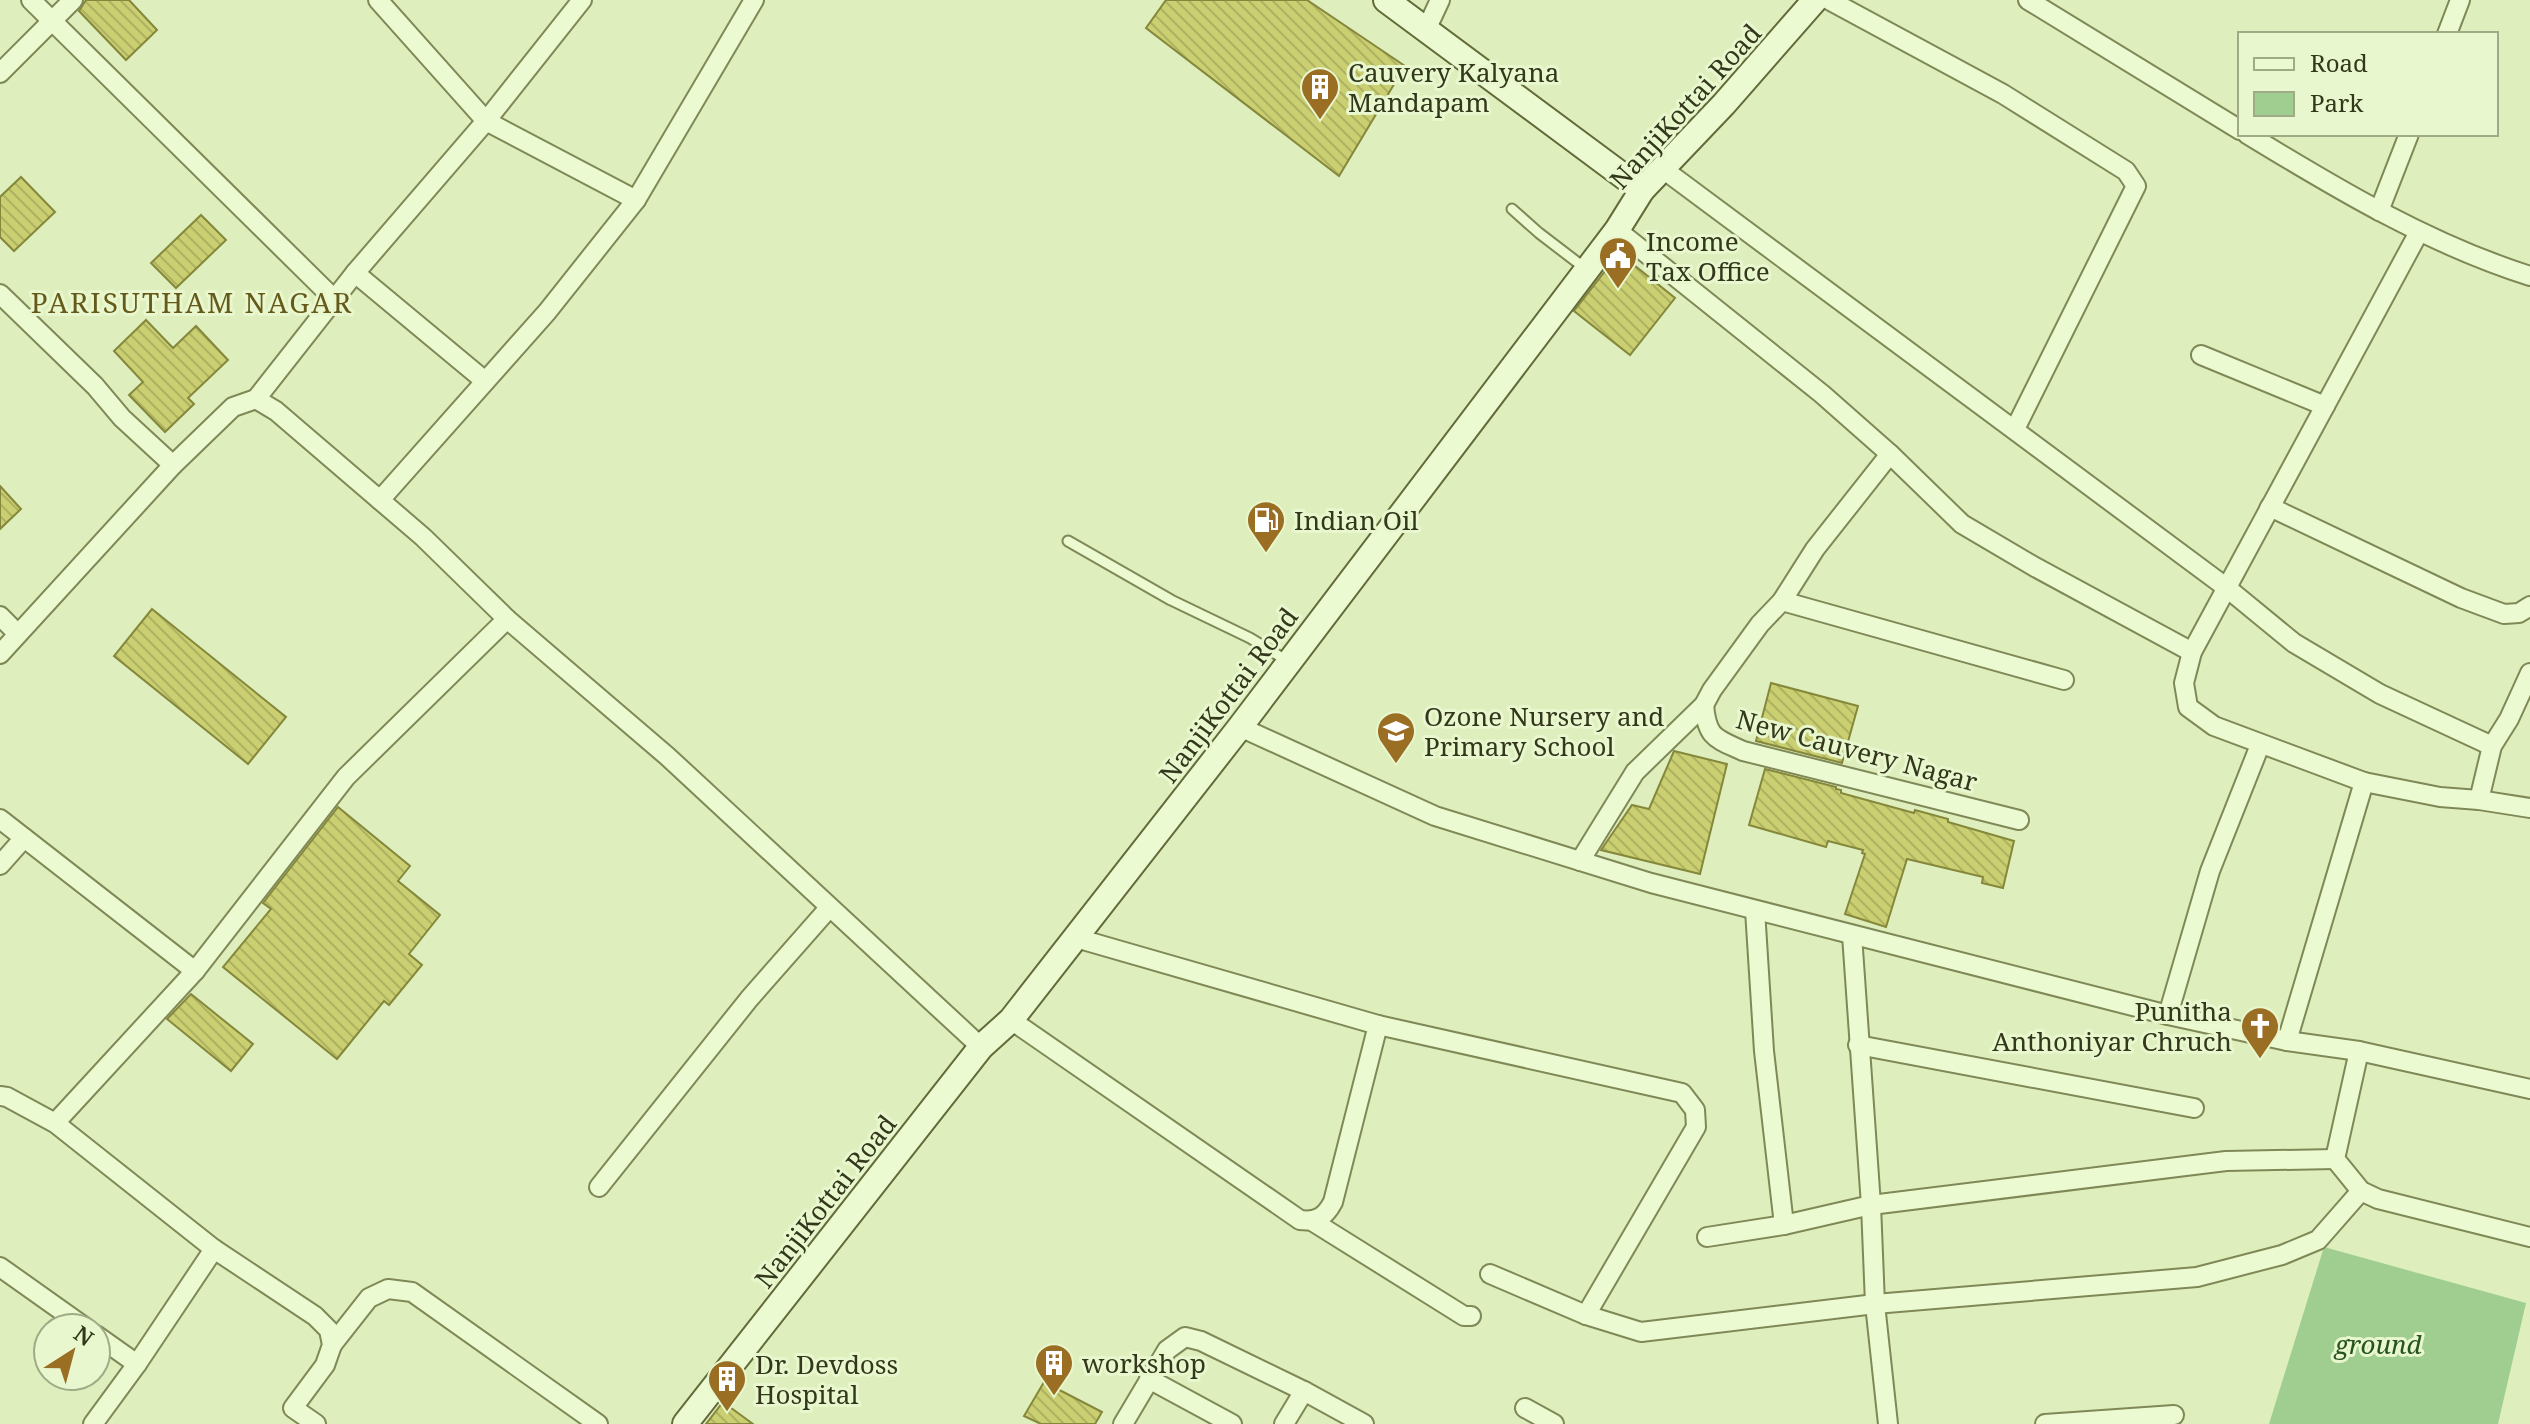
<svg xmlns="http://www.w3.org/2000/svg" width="2530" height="1424" font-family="'Noto Serif',serif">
<defs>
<pattern id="building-back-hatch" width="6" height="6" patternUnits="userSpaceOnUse" patternTransform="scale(2)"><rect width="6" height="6" fill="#cacf71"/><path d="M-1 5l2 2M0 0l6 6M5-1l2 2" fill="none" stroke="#aeb261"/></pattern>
</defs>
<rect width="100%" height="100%" fill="#deefbd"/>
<polygon fill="#a0ce91" points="2324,1247 2526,1303 2498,1424 2269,1424"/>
<g fill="url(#building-back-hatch)" stroke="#85883b" stroke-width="2">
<polygon points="86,0 129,0 157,30 126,60 79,11"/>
<polygon points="1166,0 1307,0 1405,66 1339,176 1146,28"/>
<polygon points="21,177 55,212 14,251 0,237 0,197"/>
<polygon points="201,215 226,240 176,288 151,263"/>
<polygon points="1619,253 1675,298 1630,355 1574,311"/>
<polygon points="146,320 173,348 196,326 228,360 188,398 194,404 165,432 129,395 143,382 114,351"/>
<polygon points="0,486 21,509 0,529"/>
<polygon points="152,609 286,717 248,764 114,656"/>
<polygon points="1771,683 1858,706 1842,763 1756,741"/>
<polygon points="1674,751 1727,764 1700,874 1601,850 1632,805 1649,809"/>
<polygon points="1765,769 1836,787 1836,789 1841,790 1841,793 1914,813 1915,810 1948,819 1948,822 2014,841 2003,888 1982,883 1983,877 1907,859 1886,927 1845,914 1865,854 1862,853 1863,850 1828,841 1826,847 1749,825"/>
<polygon points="338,807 410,866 398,881 440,915 409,954 422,965 389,1005 384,1001 337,1059 223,967 271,909 263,903"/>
<polygon points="191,994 253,1044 231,1071 167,1019"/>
<polygon points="1044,1382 1102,1412 1095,1424 1041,1424 1024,1416"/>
<polygon points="723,1402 753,1424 706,1424"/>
</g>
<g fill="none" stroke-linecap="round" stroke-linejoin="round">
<defs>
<g id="lane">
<polyline points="1512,209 1539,233 1586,269"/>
<polyline points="1068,541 1171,600 1250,638 1289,662"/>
</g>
<g id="street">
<polyline points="31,0 334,299"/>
<polyline points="378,0 486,121 636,200"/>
<polyline points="1829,0 2003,94 2126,171 2136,186 2015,429"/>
<polyline points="2028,0 2240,130"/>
<polyline points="1426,30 1440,0"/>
<polyline points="2447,34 2460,0"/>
<polyline points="0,73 73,0"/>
<path d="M2247 134C2337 189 2429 244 2530 276"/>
<polyline points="1663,169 2227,588 2294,643 2380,694 2492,746"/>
<polyline points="2379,211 2409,134"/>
<polyline points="1617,230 1822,394 1890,454 1962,524 2035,567 2192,652"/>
<polyline points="2419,232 2192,652 2184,683 2188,707 2214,726 2364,782 2440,797 2479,800 2530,808"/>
<polyline points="355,273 485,381"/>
<polyline points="0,294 95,386 122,418 173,465 233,407 256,399 276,411 423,537 507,619 667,756 981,1047"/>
<polyline points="2201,355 2325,406"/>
<polyline points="256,399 355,273 486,121 582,0"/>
<polyline points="380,500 547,312 636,200 754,0"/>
<polyline points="2269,509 2270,507 2461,598 2504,614 2519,613 2530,606"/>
<polyline points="1782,601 2064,680"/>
<polyline points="0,616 18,634"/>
<polyline points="0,654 173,465"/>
<path d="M1704 705C1707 738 1715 738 1743 751L2019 820"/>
<polyline points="1240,727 1435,816 1651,883 2168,1015 2287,1041 2359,1051 2530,1089"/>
<polyline points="2479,800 2492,746 2509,719 2530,673"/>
<polyline points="0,819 195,971"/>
<polyline points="1580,861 1635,772 1704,705 1712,690 1760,624 1782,601 1815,549 1890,454"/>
<polyline points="0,865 24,838"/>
<polyline points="1755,910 1764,1051 1784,1225"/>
<polyline points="1852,935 1871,1205 1875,1304 1888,1424"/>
<polyline points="1076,938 1378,1025 1682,1093 1695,1110 1696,1127 1586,1315"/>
<polyline points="2168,1015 2210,871 2260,745"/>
<path d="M1011 1020 1300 1220C1317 1222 1325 1217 1333 1202L1378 1025"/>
<polyline points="2287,1041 2364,782"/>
<polyline points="1858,1045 2194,1108"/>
<polyline points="2359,1051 2335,1159 2361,1191 2378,1199 2530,1237"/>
<polyline points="0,1096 7,1097 55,1123 214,1249 315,1316 329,1330 332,1345 325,1365 293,1408 316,1424"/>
<polyline points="55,1123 195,971 346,777 507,619"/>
<polyline points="599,1187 749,999 829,908"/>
<polyline points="1312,1221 1464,1316 1471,1316"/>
<polyline points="1707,1237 1784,1225 1871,1205 2226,1161 2335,1159"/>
<polyline points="0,1267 86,1328"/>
<polyline points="1490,1274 1586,1315 1641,1332 1875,1304 2197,1277 2282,1255 2318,1240 2361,1191"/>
<polyline points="96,1335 137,1364"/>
<polyline points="332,1345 369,1298 388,1289 412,1292 598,1424"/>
<polyline points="1149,1379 1232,1424"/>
<polyline points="1525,1408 1554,1424"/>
<polyline points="93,1424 137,1364 214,1249"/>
<polyline points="1123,1424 1167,1350 1185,1337 1201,1341 1304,1391 1364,1424"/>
<polyline points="1284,1424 1304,1391"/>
<polyline points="2045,1424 2174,1415"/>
</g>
<g id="secondary">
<polyline points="1386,0 1642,190"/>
<polyline points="685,1424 981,1047 1011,1020 1240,727 1617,230 1642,190 1724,104 1815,0"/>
</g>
</defs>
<use href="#lane" stroke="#7f8856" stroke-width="13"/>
<use href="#street" stroke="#7f8856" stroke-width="22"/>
<use href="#secondary" stroke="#636a39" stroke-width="28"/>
<use href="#lane" stroke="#ecfad1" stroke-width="9"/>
<use href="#street" stroke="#ecfad1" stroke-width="18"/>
<use href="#secondary" stroke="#ecfad1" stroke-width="24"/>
</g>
<defs>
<symbol id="building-pin" viewBox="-11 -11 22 30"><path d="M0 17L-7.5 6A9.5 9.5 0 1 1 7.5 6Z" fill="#9a6e23" stroke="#e8f7cd"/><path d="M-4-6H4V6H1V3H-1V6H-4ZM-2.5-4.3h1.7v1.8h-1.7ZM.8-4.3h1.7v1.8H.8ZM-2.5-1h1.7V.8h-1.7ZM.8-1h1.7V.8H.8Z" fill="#fff"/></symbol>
<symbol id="civic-pin" viewBox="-11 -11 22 30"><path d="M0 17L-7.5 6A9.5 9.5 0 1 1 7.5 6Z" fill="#9a6e23" stroke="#e8f7cd"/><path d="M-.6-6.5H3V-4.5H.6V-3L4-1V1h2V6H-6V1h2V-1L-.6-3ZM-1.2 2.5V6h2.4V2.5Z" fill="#fff"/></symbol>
<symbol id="fuel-pin" viewBox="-11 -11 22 30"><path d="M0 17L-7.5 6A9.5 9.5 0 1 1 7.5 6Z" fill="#9a6e23" stroke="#e8f7cd"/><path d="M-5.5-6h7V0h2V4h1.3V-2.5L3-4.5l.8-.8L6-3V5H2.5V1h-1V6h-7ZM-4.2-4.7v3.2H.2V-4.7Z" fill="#fff"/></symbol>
<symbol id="school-pin" viewBox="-11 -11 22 30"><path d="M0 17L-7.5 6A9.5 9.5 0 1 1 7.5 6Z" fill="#9a6e23" stroke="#e8f7cd"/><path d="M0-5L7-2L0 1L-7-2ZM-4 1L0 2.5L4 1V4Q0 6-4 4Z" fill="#fff"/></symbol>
<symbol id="church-pin" viewBox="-11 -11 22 30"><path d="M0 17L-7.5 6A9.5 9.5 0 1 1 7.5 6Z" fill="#9a6e23" stroke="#e8f7cd"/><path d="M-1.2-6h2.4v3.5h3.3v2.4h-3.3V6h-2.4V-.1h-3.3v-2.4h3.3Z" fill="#fff"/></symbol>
</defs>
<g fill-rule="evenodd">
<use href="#building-pin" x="1298" y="65" width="44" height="60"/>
<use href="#civic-pin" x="1596" y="234" width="44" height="60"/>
<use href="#fuel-pin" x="1244" y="498" width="44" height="60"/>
<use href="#school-pin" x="1374" y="709" width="44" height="60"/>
<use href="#church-pin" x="2238" y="1004" width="44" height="60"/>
<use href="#building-pin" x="1032" y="1341" width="44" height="60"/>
<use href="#building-pin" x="705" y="1357" width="44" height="60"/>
</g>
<g text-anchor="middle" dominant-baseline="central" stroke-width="6" stroke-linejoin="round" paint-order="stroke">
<g font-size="26" fill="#33371b" stroke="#e8f7cd" text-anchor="start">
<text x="1348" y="72">Cauvery Kalyana<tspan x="1348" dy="30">Mandapam</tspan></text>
<text x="1646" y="241">Income<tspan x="1646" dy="30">Tax Office</tspan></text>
<text x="1294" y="520">Indian Oil</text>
<text x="1424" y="716">Ozone Nursery and<tspan x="1424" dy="30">Primary School</tspan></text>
<text x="2232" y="1011" text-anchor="end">Punitha<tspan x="2232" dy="30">Anthoniyar Chruch</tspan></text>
<text x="1082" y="1363">workshop</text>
<text x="755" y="1364">Dr. Devdoss<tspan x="755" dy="30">Hospital</tspan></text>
</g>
<g font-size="26" fill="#33371b" stroke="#e8f7cd">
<text transform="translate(1685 106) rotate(-48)">NanjiKottai Road</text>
<text transform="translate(1228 695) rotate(-53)">NanjiKottai Road</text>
<text transform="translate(1857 750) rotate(15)">New Cauvery Nagar</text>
<text transform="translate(825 1201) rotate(-52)">NanjiKottai Road</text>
</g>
<g font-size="26" font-style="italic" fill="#265421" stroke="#e8f7cd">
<text x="2378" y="1344">ground</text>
</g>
<g font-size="28" letter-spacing="2" fill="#655a19" stroke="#e8f7cd">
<text x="192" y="302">PARISUTHAM NAGAR</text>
</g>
</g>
<rect x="2238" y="32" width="260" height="104" fill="#e8f7cd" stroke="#a0aa86" stroke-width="2"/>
<rect x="2254" y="58" width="40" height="12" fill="#ecfad1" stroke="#a0aa86" stroke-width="2"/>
<text x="2310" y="72" font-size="24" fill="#33371b">Road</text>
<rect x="2254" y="92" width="40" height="24" fill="#a0ce91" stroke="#a0aa86" stroke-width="2"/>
<text x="2310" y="112" font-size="24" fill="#33371b">Park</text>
<g transform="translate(72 1352) rotate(36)"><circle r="38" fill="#e8f7cd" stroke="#a0aa86" stroke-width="2"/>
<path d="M0-6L14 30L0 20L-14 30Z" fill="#9a6e23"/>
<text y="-12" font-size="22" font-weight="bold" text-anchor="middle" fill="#33371b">N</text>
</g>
</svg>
